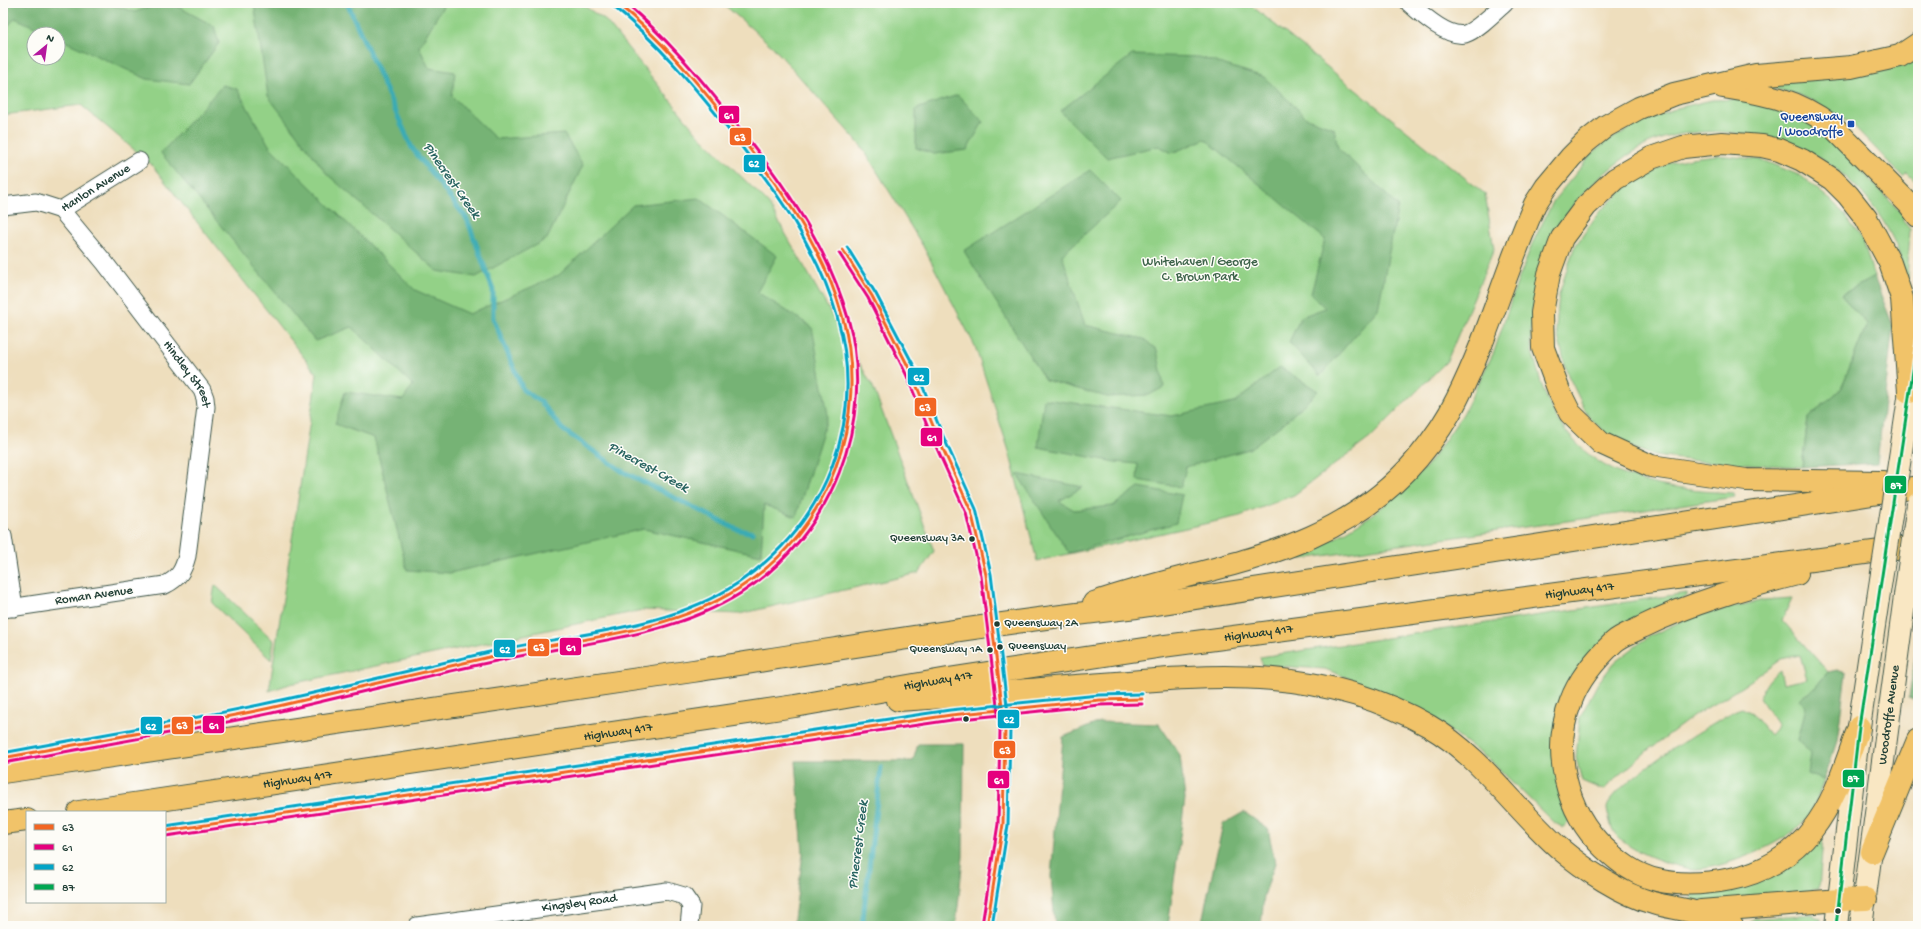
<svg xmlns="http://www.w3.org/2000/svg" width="1921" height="929" font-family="'Gochi Hand',sans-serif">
<rect width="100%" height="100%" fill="#fdfcf7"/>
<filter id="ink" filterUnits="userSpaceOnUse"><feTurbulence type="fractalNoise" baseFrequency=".025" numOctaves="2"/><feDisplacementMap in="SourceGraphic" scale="8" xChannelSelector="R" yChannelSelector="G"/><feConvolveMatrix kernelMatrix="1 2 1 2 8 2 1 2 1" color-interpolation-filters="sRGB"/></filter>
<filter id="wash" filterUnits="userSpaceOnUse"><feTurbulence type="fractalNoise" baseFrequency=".012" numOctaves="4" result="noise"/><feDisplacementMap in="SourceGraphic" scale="16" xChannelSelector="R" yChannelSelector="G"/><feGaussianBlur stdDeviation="0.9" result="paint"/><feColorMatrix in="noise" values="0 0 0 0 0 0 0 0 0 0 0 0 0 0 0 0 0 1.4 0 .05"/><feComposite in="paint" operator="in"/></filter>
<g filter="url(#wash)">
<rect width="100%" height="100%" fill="#eedebd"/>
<g fill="#93d187" stroke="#59875e" fill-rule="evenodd">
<path d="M3 3H580L606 21 697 133 768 203 873 387 934 551 919 573 739 614 643 610 290 684 269 691 317 374 151 164 81 105 3 115ZM34 34H58V58H34Z"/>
<polygon points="722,3 902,3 914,6 998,3 1248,3 1485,194 1494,249 1447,361 1370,438 1294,495 1240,516 1037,561 1009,451 975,346 923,246 862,147 773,47"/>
<polygon points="1918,56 1917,183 1907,173 1903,177 1854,126 1841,117 1839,119 1815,102 1797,94 1758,85"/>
<path d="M1744 99 1779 106 1822 129 1905 217 1902 220 1910 229 1907 282C1903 269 1900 253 1894 241 1870 191 1827 152 1773 139 1732 130 1680 126 1642 147 1603 168 1561 212 1544 254 1540 262 1539 274 1537 283 1534 300 1530 325 1531 343 1531 351 1535 360 1537 368 1547 411 1571 448 1611 469 1649 488 1692 491 1733 493L1735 497 1302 559 1296 554 1337 537 1372 515 1398 494 1427 466 1463 414 1494 352 1516 286 1532 244 1554 200 1591 155 1604 143 1642 122 1677 108 1712 100Z"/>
<polygon points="1717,155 1762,160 1801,176 1838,206 1863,240 1874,277 1841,295 1867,324 1841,389 1808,418 1802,467 1698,461 1654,456 1612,439 1588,416 1567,373 1556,328 1559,294 1574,248 1599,212 1629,185 1668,163 1691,158"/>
<polygon points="215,585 274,641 271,660 212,603"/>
<polygon points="1687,593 1687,596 1582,662 1559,791 1563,808 1571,818 1564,828 1553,822 1491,761 1423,711 1376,689 1325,669 1262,665 1260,657"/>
<path d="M1792 598 1782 620 1828 672 1814 689 1799 699 1807 707 1798 740 1812 754 1809 774 1824 780C1819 792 1814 810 1805 821 1785 843 1726 868 1696 869 1677 869 1632 852 1619 838 1613 833 1610 824 1609 817 1608 814 1607 810 1607 808 1613 782 1711 724 1736 710L1742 708 1752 713 1770 735 1778 726 1760 698C1764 686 1769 678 1780 670L1783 684 1807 679 1800 655 1781 659 1743 686 1695 715 1648 750 1603 790 1582 781 1576 758 1580 717 1598 683 1615 662 1648 637 1690 617 1764 600Z"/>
<polygon points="1819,837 1823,838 1819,889 1812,890 1813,894 1738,902 1691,901 1693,890"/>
<polygon points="1813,914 1815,918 1820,919 1821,926 1759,926 1751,922 1753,919"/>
</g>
<g fill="#76b374" stroke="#4a7854">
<polygon points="3,3 107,3 135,12 163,3 171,3 214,26 219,43 189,84 147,79 58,38 58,34 50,34 15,18 3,32"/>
<polygon points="254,3 445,3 419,47 429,68 455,72 452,96 496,139 564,134 583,165 547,239 476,277 437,271 327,174 268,96"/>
<polygon points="1132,55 1199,57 1264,77 1307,118 1334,128 1338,148 1398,206 1378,309 1320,376 1289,342 1301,317 1325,308 1311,294 1325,239 1205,139 1172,153 1159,146 1107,158 1060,111"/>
<polygon points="223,85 237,89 270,147 415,290 469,314 559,275 633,205 699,198 777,256 757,292 812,327 828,415 796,517 764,505 761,555 644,529 450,573 407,570 374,438 335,424 345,392 403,400 413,385 352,327 315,341 161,153"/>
<polygon points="958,95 983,122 967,150 934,154 916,148 916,109"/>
<polygon points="1090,170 1121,201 1062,255 1085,325 1144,339 1157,350 1164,387 1149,395 1107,397 1045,380 964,251"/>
<polygon points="1874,277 1893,326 1877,463 1802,467 1808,418 1841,389 1867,324 1841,295"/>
<polygon points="1280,367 1318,391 1285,422 1249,449 1186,467 1181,487 1137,480 1138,464 1115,462 1038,447 1044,399 1172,416 1234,403"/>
<polygon points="1017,474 1083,487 1059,501 1074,510 1113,506 1139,487 1182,495 1176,523 1069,553"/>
<polygon points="1918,637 1918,702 1909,697"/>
<polygon points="1837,670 1846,673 1837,741 1824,780 1808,774 1811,754 1798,740 1806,707 1799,699 1814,689 1828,672"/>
<polygon points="1100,722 1159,724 1180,755 1185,799 1168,926 1055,926 1051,876 1063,737"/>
<polygon points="918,744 964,744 963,857 956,926 793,926 803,854 796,761 913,761"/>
<polygon points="1244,812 1268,829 1275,863 1264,896 1261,926 1201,926 1223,824"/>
</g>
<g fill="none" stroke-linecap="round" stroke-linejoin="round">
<g stroke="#3aabb4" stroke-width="5">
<polyline points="347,3 412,148 467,219 493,290 493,318 523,390 541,402 562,429 622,471 736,529 753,533"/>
<polyline points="862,926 881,767"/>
</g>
</g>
</g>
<g filter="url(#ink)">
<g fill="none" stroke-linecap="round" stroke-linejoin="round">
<defs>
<g id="minor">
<path d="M1409 3C1421 14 1448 38 1465 34 1477 30 1495 12 1505 3"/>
<path id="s1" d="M3 206 36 202 61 210 105 263 202 390 205 398 206 407 187 556C183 571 179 578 165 585L3 609"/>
<path id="s2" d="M61 210 139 161"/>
<polyline points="3,536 14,608"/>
<path id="s3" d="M417 926 667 891 684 896 691 906 689 926"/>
</g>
<g id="secondary">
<polyline points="1903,438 1918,338"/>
<polyline points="1836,926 1859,727 1878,599"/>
<path id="s4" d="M1861 926 1905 596"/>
</g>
<g id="motorway">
<path d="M1723 87C1766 94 1796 99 1832 126L1909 204 1918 216"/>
<polyline points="1883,482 1746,480 1651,466 1601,443 1570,413 1559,391 1543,348 1542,313 1549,274 1562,238 1586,206 1615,179 1651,158 1683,147 1722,143 1762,146 1779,150 1802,160 1832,179 1848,195 1866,218 1890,263 1902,298 1909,392"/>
<path d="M1797 574C1743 588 1691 603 1642 627 1633 632 1622 635 1614 642 1597 658 1579 679 1571 701 1551 751 1566 812 1604 848 1620 863 1636 875 1657 880 1682 886 1706 884 1731 879 1762 873 1792 856 1812 830 1836 800 1846 762 1859 727"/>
<path d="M1094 603C1212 562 1332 560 1418 458 1433 440 1447 420 1457 399 1489 336 1506 268 1535 204L1546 187 1571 157 1587 141 1606 126 1639 108 1674 94 1756 75 1851 67 1900 56 1918 44"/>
<path d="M898 700C967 696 1035 689 1103 684 1219 674 1324 666 1429 726 1481 756 1515 809 1559 848 1585 870 1621 894 1653 903 1666 907 1680 908 1694 912 1707 915 1719 921 1732 926"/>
<path d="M3 772C233 740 463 706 693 671 841 649 989 623 1137 607L1918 487"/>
<path id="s5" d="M79 812 795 706 948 679 1164 646 1918 546"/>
<polyline points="3,823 27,820"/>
<polyline points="1872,852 1918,740"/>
<polyline points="1701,911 1840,900 1866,899"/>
</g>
</defs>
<use href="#minor" stroke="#3e5549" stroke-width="19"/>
<use href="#secondary" stroke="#3e5549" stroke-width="24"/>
<use href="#motorway" stroke="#3e5549" stroke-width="24"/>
<use href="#minor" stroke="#fff" stroke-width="17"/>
<use href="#secondary" stroke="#f9e7c3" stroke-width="22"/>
<use href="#motorway" stroke="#f1c369" stroke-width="22"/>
<defs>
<g id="secondary-bridge">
<polyline points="1905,596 1918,504"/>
<polyline points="1878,599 1903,438"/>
</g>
</defs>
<use href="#secondary-bridge" stroke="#3e5549" stroke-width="24" stroke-linecap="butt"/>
<use href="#secondary-bridge" stroke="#f9e7c3" stroke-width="22"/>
<defs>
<g id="bus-1">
<polyline points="843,250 872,296 911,372 938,438 971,511 986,575 1005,730 1003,824 987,926"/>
<path d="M3 758C92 741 181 727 270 708 346 691 422 672 498 655 579 638 666 634 738 589 829 532 871 418 842 315 822 244 777 183 732 126 697 82 661 39 617 3"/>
<polyline points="165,831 951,715 1100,700 1142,699"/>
</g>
<g id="bus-2">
<polyline points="839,253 868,298 906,374 933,440 966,513 981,576 1000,730 998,824 982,925"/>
<path d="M4 763C93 746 183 732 272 713 348 696 424 676 501 660 581 642 670 638 741 593 831 536 877 421 848 318 826 241 779 177 730 116 698 75 665 36 625 3"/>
<polyline points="166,836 952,720 1100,705 1142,704"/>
</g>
<g id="bus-3">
<polyline points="847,247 876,294 916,370 943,436 976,509 991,574 1010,730 1008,825 992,926"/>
<path d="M3 753C91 736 180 722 268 703 343 687 419 668 494 651 575 633 668 630 738 583 827 523 867 420 837 316 817 246 772 185 728 129 693 85 658 43 614 7"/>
<polyline points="165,826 950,710 1099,695 1142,694"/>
</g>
<polyline id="bus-4" points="1836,926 1859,727 1918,338"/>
</defs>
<use href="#bus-1" stroke="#fdfcf7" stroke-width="6"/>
<use href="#bus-2" stroke="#fdfcf7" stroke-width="6"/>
<use href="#bus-3" stroke="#fdfcf7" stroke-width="6"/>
<use href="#bus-4" stroke="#fdfcf7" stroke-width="6"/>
<use href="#bus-1" stroke="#f26522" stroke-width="3"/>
<use href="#bus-2" stroke="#e5007d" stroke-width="3"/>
<use href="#bus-3" stroke="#02a4c6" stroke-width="3"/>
<use href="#bus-4" stroke="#00a651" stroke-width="3"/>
</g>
</g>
<rect fill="#1a4fb4" stroke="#fdfcf7" stroke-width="1.5" x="1847" y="120" width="8" height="8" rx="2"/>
<g fill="#1f3d34" stroke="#fdfcf7" stroke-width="1.5">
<circle cx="972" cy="539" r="3.5"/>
<circle cx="997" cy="624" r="3.5"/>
<circle cx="1000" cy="647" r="3.5"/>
<circle cx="990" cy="650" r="3.5"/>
<circle cx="966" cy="719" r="3.5"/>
<circle cx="1838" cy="911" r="3.5"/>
</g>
<g text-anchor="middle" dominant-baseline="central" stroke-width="3" stroke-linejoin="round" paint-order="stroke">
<g font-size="12" fill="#1f3d34" stroke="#fdfcf7" text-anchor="end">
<text x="964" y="539">Queensway 3A</text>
<text x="1004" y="624" text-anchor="start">Queensway 2A</text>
<text x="1008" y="647" text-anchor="start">Queensway</text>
<text x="982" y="650">Queensway 1A</text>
</g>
<g font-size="13" fill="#164399" stroke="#fdfcf7" text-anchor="end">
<text x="1843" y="117">Queensway<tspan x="1843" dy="15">/ Woodroffe</tspan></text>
</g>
<g font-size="13" fill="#1f3d34" stroke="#fdfcf7">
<text stroke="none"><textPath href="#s2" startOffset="41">Hanlon Avenue</textPath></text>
<text stroke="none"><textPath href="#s1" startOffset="267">Hindley Street</textPath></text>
<text stroke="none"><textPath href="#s5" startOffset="1517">Highway 417</textPath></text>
<text transform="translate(94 596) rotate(-8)">Roman Avenue</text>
<text stroke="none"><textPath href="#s5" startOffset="1193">Highway 417</textPath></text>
<text stroke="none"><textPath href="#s5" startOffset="869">Highway 417</textPath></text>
<text stroke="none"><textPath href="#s4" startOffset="213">Woodroffe Avenue</textPath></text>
<text stroke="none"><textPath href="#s5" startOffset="545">Highway 417</textPath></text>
<text stroke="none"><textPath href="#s5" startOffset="221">Highway 417</textPath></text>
<text stroke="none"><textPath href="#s3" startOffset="164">Kingsley Road</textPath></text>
</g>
<g font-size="13" fill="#3c6249" stroke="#fdfcf7">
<text x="1200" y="262">Whitehaven / George<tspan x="1200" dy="15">C. Brown Park</tspan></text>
</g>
<g font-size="14" font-style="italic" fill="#286461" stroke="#fdfcf7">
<text transform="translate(451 181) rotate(55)">Pinecrest Creek</text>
<text transform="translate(648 468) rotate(29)">Pinecrest Creek</text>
<text transform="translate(859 845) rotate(-83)">Pinecrest Creek</text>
</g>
</g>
<g stroke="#fdfcf7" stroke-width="1.5">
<rect x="718" y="105" width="22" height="19" rx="4" fill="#e5007d"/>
<rect x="729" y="127" width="23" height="19" rx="4" fill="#f26522"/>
<rect x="743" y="154" width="23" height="19" rx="4" fill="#02a4c6"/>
<rect x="907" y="367" width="23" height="19" rx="4" fill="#02a4c6"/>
<rect x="914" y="397" width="23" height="20" rx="4" fill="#f26522"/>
<rect x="920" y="427" width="23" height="20" rx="4" fill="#e5007d"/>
<rect x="1884" y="475" width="23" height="19" rx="4" fill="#00a651"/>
<rect x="559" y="637" width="23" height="19" rx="4" fill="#e5007d"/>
<rect x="527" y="638" width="23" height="19" rx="4" fill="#f26522"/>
<rect x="493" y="639" width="23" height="19" rx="4" fill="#02a4c6"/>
<rect x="997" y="709" width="23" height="20" rx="4" fill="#02a4c6"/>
<rect x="202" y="715" width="23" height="19" rx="4" fill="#e5007d"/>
<rect x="171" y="716" width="23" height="19" rx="4" fill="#f26522"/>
<rect x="140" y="716" width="23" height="19" rx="4" fill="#02a4c6"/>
<rect x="993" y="740" width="23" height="19" rx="4" fill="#f26522"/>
<rect x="1842" y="769" width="23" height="19" rx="4" fill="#00a651"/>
<rect x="987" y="770" width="23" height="19" rx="4" fill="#e5007d"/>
</g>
<g font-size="11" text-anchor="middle" font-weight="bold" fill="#fff">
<text x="729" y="119">61</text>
<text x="740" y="141">63</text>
<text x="754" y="167">62</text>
<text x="919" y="381">62</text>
<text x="925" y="411">63</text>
<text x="932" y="441">61</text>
<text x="1896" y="489">87</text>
<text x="571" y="651">61</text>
<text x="539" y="651">63</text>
<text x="505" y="653">62</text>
<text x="1009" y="723">62</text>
<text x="214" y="729">61</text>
<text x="182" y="729">63</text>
<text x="151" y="730">62</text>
<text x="1005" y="754">63</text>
<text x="1853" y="782">87</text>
<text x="999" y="784">61</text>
</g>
<rect width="1921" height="929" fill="none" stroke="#fdfcf7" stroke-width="16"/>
<rect x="26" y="811" width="140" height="92" fill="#fdfcf7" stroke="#a4b0a9"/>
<rect x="34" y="824" width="20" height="6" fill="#f26522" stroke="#a4b0a9"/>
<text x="62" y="831" font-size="12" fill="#1f3d34">63</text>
<rect x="34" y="844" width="20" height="6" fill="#e5007d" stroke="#a4b0a9"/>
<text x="62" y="851" font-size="12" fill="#1f3d34">61</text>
<rect x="34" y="864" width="20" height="6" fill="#02a4c6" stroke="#a4b0a9"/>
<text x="62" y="871" font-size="12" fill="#1f3d34">62</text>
<rect x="34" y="884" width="20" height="6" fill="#00a651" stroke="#a4b0a9"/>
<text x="62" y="891" font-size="12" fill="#1f3d34">87</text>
<g transform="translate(46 46) rotate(29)"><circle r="19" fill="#fdfcf7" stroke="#a4b0a9"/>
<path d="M0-3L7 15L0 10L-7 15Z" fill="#b5179e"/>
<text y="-6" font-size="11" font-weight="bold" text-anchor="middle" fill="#1f3d34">N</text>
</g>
</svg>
